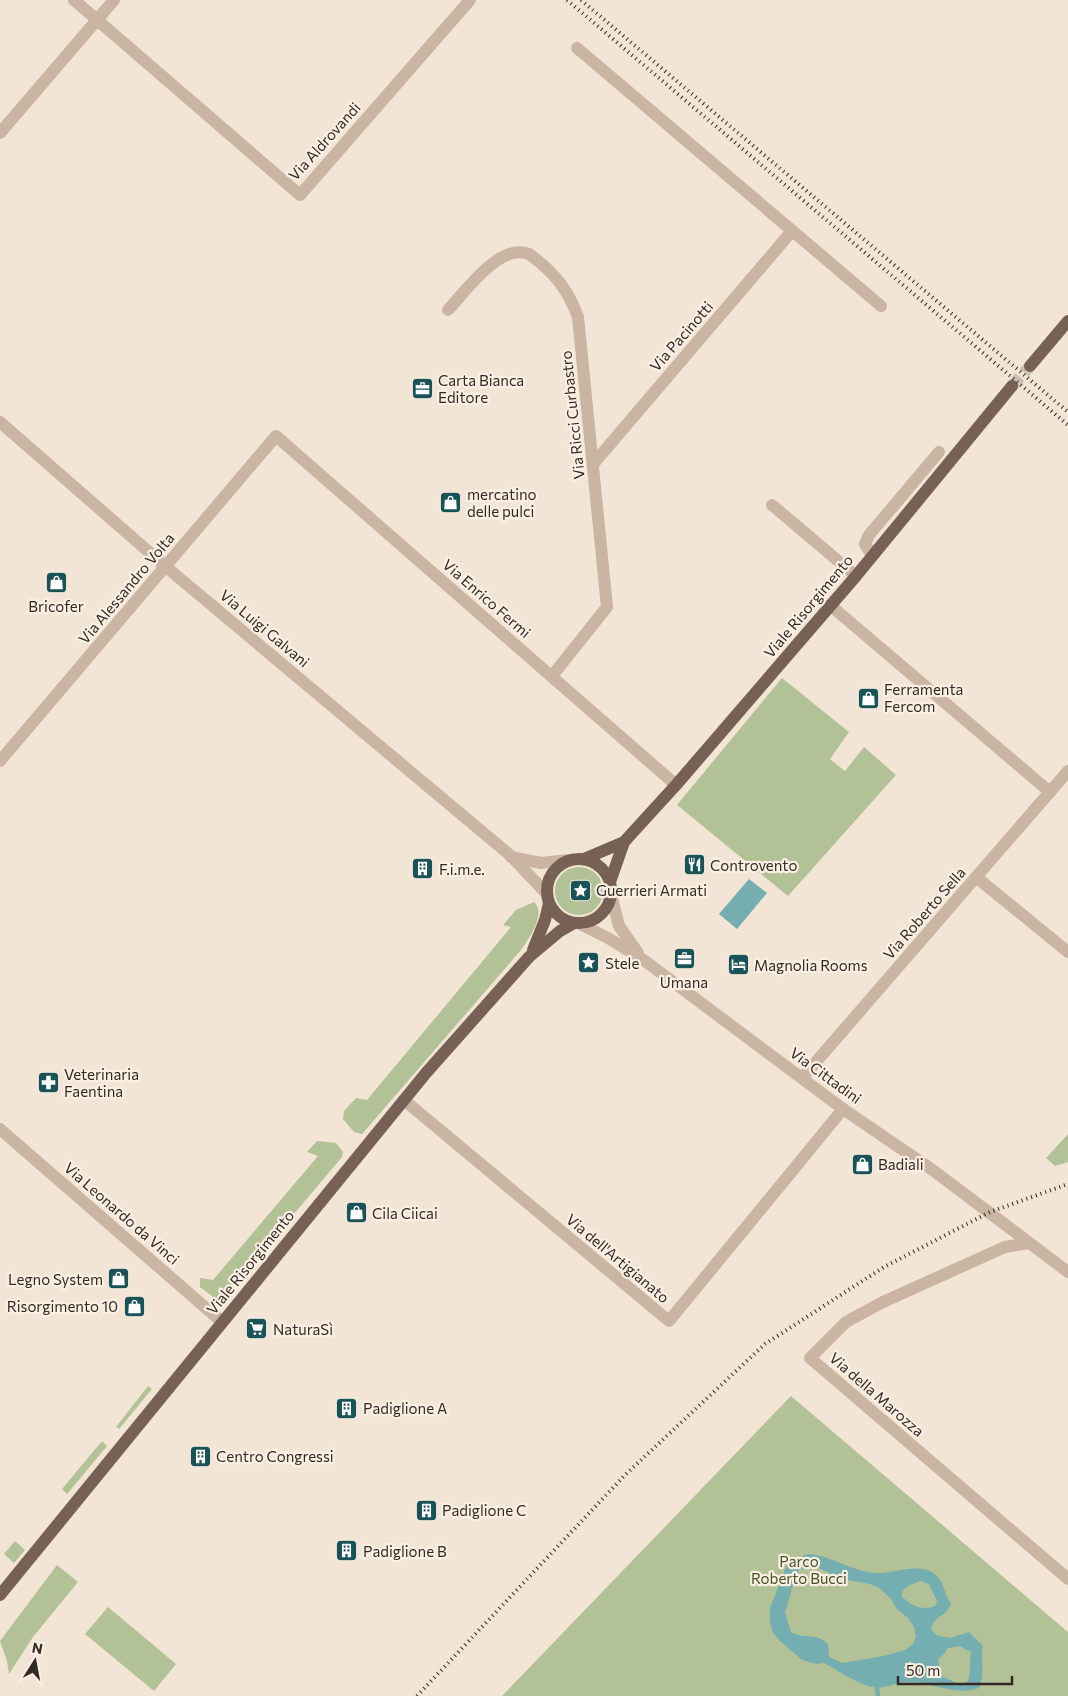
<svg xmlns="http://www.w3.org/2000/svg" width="1068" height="1696" font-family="Commissioner,sans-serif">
<rect width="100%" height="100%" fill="#f2e5d6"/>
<g fill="#b3c196">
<polygon points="782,678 849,732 830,759 845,771 864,747 896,775 788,896 677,805"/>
<circle cx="579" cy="891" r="24"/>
<path d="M534 902C547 913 528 940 521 950L362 1134 354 1132 343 1119 344 1111 356 1098 367 1100 511 927 503 925 516 910Z"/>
<polygon points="1068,1134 1068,1162 1055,1166 1046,1158"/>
<polygon points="317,1141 336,1143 343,1152 342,1157 223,1298 220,1300 216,1299 200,1287 200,1278 213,1280 318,1156 307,1152"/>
<polygon points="148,1386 152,1389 119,1429 116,1427"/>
<polygon points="791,1396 1068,1632 1068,1696 502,1696"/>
<polygon points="102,1441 107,1446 67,1494 62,1489"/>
<polygon points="15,1541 25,1550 14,1563 4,1554"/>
<polygon points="57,1565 78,1582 33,1637 9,1674 7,1661 0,1641"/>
<polygon points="108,1607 176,1664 154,1691 85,1634"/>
</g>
<g fill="#74aeb0" fill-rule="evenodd">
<polygon points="749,879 767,893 737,929 719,914"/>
<path d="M809 1554C832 1556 851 1571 875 1573 893 1574 916 1563 932 1572 944 1579 944 1594 951 1604 947 1616 934 1616 931 1629L936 1635 950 1638 969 1632 983 1646C980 1661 986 1673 979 1688 953 1696 936 1683 909 1682 897 1681 885 1690 872 1687 858 1684 837 1670 824 1663L816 1664 802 1660 779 1640 773 1633 770 1623V1608L786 1567 793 1559ZM813 1565 841 1579 870 1584 879 1588 891 1599 896 1608 908 1618 914 1627 916 1636 913 1644 905 1650 884 1656 842 1663 829 1657 828 1644C814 1631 805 1640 791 1632L785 1613 796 1575 799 1570ZM920 1581 929 1584 937 1601 935 1606C921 1611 913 1606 902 1597 902 1585 911 1586 920 1581ZM959 1646 971 1652C969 1662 971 1671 968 1681L961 1685 941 1676 938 1659 944 1654 948 1648Z"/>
</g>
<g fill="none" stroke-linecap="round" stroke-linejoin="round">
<polyline stroke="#74aeb0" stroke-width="4.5" points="877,1687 878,1696"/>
<polyline stroke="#ccc0b3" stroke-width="12" stroke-dasharray="12 6" stroke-linecap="butt" points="1012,386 1030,366"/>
<g stroke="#cab4a2" stroke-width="12">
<polyline points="74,0 300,195 470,0"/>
<polyline points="577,48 881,306"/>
<polyline points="0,133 114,0"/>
<path d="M448 310C465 292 500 242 529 254 534 257 539 262 544 266 561 281 570 296 578 317L607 607 552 676"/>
<polyline points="0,422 165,566 511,856 547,894"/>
<polyline points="594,463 792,231"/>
<polyline points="772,505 856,576"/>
<polyline points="872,555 865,544 869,535 939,452"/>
<polyline points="830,605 1050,792"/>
<polyline points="0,761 276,436 676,785"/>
<polyline points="511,857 541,863 568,860"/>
<polyline points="976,877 1068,952"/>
<polyline points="611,894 619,926 638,953"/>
<polyline points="578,923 608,938 645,961 843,1109 934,1171 1068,1272"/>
<polyline points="802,1078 1068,771"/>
<polyline points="404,1100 669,1321 843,1109"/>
<polyline points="0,1129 222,1322"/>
<polyline points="1029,1243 1005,1247 883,1302 846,1322 810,1358 1068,1579"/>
</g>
<g stroke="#776155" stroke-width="12">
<polyline points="1030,366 1068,321"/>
<circle cx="579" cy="891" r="32"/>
<polyline points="584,859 624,842"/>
<polyline points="610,882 624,842 676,785 856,576 1012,386"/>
<polyline points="533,950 545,920 549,903"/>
<polyline points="0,1595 426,1073 529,957 560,931 574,923"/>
</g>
<g stroke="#342a25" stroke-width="4" stroke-dasharray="1 4" stroke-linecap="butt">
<polyline points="567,0 1068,425"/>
<polyline points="581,0 1068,412"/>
<polyline points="417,1696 625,1475 765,1344 884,1267 990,1212 1068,1184"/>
</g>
</g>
<defs>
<symbol id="office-square" viewBox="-11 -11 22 22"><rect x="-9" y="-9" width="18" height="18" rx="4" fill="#195358" stroke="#faefe3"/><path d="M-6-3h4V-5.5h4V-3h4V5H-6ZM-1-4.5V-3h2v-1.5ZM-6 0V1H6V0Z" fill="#fff"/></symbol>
<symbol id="shop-square" viewBox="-11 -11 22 22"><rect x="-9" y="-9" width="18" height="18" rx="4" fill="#195358" stroke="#faefe3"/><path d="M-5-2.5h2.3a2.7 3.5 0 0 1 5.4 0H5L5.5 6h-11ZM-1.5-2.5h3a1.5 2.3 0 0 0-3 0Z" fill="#fff"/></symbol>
<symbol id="restaurant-square" viewBox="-11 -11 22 22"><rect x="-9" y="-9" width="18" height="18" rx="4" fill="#195358" stroke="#faefe3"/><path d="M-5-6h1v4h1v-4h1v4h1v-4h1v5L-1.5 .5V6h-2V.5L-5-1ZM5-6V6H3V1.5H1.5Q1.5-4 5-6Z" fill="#fff"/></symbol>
<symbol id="building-square" viewBox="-11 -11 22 22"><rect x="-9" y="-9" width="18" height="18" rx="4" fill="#195358" stroke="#faefe3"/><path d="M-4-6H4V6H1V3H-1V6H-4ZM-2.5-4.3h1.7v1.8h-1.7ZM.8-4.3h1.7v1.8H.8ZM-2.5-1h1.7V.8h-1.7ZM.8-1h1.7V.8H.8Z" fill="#fff"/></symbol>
<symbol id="sight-square" viewBox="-11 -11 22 22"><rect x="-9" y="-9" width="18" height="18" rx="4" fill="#195358" stroke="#faefe3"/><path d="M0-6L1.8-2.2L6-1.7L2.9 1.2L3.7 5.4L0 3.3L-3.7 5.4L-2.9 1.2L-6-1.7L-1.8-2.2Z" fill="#fff"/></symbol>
<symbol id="hotel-square" viewBox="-11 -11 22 22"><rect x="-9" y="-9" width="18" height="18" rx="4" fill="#195358" stroke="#faefe3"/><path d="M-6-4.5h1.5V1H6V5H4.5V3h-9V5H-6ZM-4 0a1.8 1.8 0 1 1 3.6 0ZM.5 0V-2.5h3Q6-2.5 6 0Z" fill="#fff"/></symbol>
<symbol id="pharmacy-square" viewBox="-11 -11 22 22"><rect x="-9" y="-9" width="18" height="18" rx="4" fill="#195358" stroke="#faefe3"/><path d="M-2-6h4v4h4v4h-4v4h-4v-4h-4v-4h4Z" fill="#fff"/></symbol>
<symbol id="supermarket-square" viewBox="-11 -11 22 22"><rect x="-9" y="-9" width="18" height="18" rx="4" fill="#195358" stroke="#faefe3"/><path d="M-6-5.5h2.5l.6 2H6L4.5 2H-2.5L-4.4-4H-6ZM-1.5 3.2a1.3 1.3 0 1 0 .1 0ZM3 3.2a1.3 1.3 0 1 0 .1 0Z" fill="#fff"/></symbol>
</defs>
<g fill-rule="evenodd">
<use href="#office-square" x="410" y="376" width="25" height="25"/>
<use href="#shop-square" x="438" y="490" width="25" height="25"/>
<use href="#shop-square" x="44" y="570" width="25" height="25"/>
<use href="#shop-square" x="856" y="686" width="25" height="25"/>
<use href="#restaurant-square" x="682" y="852" width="25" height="25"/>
<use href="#building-square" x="410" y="856" width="25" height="25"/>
<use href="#sight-square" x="568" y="878" width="25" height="25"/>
<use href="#office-square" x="672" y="946" width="25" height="25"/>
<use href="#sight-square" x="576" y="950" width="25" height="25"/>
<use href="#hotel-square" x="726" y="952" width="25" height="25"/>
<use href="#pharmacy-square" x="36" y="1070" width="25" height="25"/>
<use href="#shop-square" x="850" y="1152" width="25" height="25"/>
<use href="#shop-square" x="344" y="1200" width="25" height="25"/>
<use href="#shop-square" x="106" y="1266" width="25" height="25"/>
<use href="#shop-square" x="122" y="1294" width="25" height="25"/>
<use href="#supermarket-square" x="244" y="1316" width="25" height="25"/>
<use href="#building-square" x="334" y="1396" width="25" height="25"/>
<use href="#building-square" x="188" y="1444" width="25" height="25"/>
<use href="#building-square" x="414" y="1498" width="25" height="25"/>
<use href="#building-square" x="334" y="1538" width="25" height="25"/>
</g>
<g text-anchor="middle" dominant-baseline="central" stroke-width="4.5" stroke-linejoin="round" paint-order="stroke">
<g font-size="15" fill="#342a25" stroke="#faefe3">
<text transform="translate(324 141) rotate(-48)">Via Aldrovandi</text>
<text transform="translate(681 336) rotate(-49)">Via Pacinotti</text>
<text transform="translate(572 415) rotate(-96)">Via Ricci Curbastro</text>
<text transform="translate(126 588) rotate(-50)">Via Alessandro Volta</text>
<text transform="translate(487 598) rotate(41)">Via Enrico Fermi</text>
<text transform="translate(808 606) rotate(-50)">Viale Risorgimento</text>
<text transform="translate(265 628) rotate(40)">Via Luigi Galvani</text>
<text transform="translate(924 913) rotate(-49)">Via Roberto Sella</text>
<text transform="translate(826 1075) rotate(36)">Via Cittadini</text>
<text transform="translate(122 1213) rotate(41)">Via Leonardo da Vinci</text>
<text transform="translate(618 1258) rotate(40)">Via dell'Artigianato</text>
<text transform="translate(250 1262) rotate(-51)">Viale Risorgimento</text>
<text transform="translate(877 1394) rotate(41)">Via della Marozza</text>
</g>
<g font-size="15" fill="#342a25" stroke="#faefe3" text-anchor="start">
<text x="438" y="380">Carta Bianca<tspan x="438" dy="17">Editore</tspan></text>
<text x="467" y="494">mercatino<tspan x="467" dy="17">delle pulci</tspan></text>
<text x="56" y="606" text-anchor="middle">Bricofer</text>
<text x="884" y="689">Ferramenta<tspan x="884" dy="17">Fercom</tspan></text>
<text x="710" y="865">Controvento</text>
<text x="439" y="869">F.i.m.e.</text>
<text x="596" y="890">Guerrieri Armati</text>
<text x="605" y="963">Stele</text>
<text x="754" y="965">Magnolia Rooms</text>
<text x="684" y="982" text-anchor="middle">Umana</text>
<text x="64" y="1074">Veterinaria<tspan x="64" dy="17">Faentina</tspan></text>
<text x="878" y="1164">Badiali</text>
<text x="372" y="1213">Cila Ciicai</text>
<text x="103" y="1279" text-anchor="end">Legno System</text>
<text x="118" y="1306" text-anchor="end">Risorgimento 10</text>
<text x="273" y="1329">NaturaSì</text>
<text x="363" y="1408">Padiglione A</text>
<text x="216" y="1456">Centro Congressi</text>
<text x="442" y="1510">Padiglione C</text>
<text x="363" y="1551">Padiglione B</text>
</g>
<g font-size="15" fill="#445428" stroke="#faefe3">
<text x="799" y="1561">Parco<tspan x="799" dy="17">Roberto Bucci</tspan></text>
</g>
</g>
<g transform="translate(35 1661) rotate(11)" stroke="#faefe3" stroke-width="4" paint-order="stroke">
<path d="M0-4L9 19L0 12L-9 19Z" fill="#342a25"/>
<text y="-8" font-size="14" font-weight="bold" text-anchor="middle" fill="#342a25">N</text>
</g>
<path d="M898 1676v8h114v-8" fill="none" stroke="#342a25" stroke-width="2.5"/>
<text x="906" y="1676" font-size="15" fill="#342a25" stroke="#faefe3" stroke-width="4" paint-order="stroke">50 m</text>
</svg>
